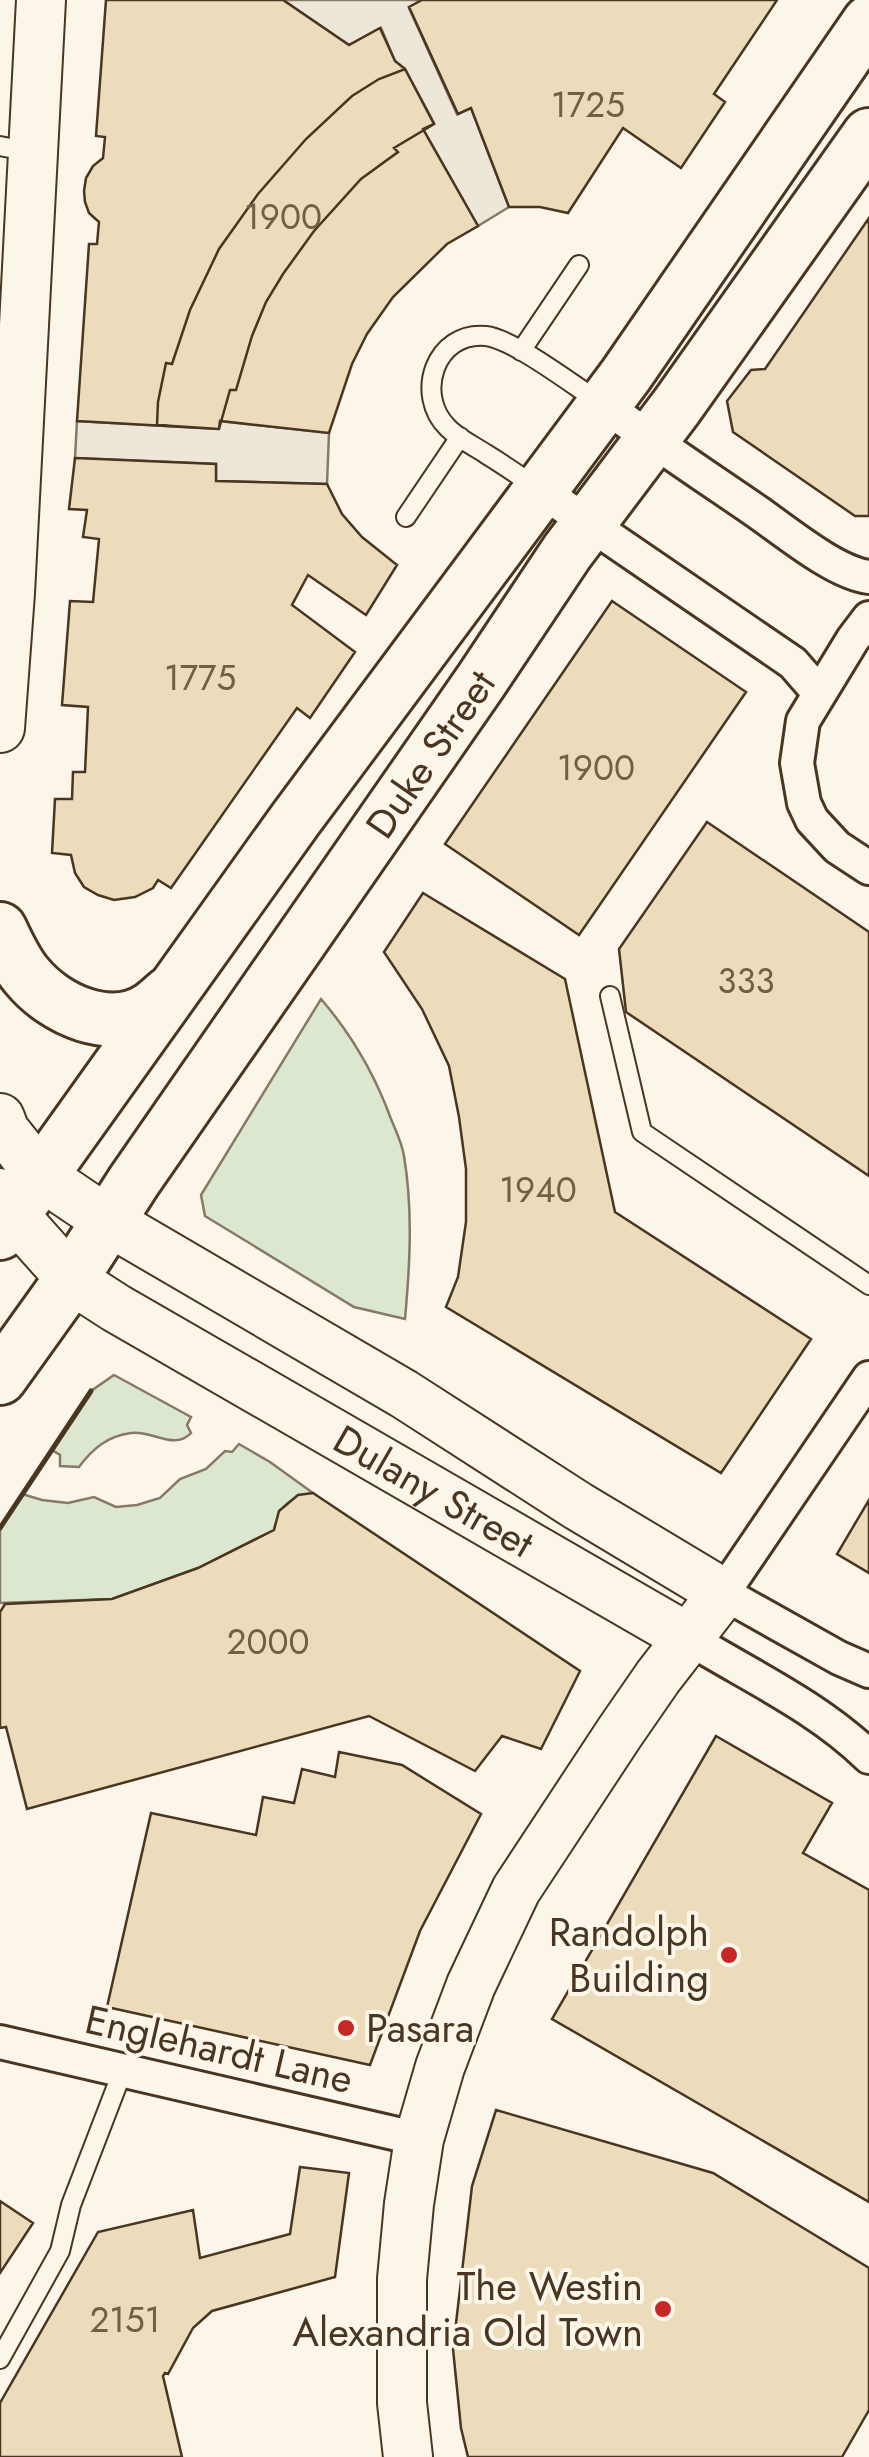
<svg xmlns="http://www.w3.org/2000/svg" width="869" height="2457" viewBox="0 0 869 2457" font-family="Jost,sans-serif">
<style>
.green{fill:#dce7d0;stroke:#887966;stroke-width:2.5}
.parking{fill:#ede7d9;stroke:#887966;stroke-width:2.5}
.building{fill:#ecdcbc;stroke:#4a3520;stroke-width:2.5}
.lines{fill:none;stroke-linecap:round;stroke-linejoin:round}
.lane-casing{stroke:#4a3520;stroke-width:22}
.street-casing{stroke:#4a3520;stroke-width:38}
.secondary-casing{stroke:#4a3520;stroke-width:52}
.primary-casing{stroke:#4a3520;stroke-width:58}
.lane{stroke:#fbf6e9;stroke-width:18}
.street{stroke:#fbf6e9;stroke-width:32}
.secondary{stroke:#fbf6e9;stroke-width:48}
.primary{stroke:#fbf6e9;stroke-width:52}
.wall{stroke:#4a3520;stroke-width:5}
.poi-dot{fill:#c62828;stroke:#fbf6e9;stroke-width:4}
.labels{text-anchor:middle;dominant-baseline:central;stroke-width:8;stroke-linejoin:round;paint-order:stroke}
.number-label{font-size:35px;fill:#725f47}
.street-label{font-size:40px;fill:#4a3520;stroke:#fbf6e9}
.poi-label{font-size:40px;fill:#4a3520;stroke:#fbf6e9;text-anchor:end}
</style>
<rect width="100%" height="100%" fill="#fbf6e9"/>
<path class="green" d="M 321,999 C 352,1035 375,1075 391,1119 C 396,1131 402,1143 404,1156 C 413,1210 410,1264 405,1319 L 354,1307 L 205,1216 L 201,1195 Z
M 114,1375 L 191,1417 L 187,1425 L 191,1433 C 174,1451 153,1430 131,1433 C 108,1436 93,1448 79,1467 L 60,1466 L 60,1455 L 52,1450 L 91,1391 Z
M 239,1444 L 270,1462 L 313,1493 C 289,1497 280,1506 274,1530 L 198,1568 L 112,1599 L 0,1603 L 0,1528 L 22,1494 L 42,1500 L 68,1503 L 94,1497 L 116,1507 L 137,1505 L 160,1498 L 180,1479 L 206,1469 L 225,1451 L 232,1452 Z"/>
<path class="parking" d="M 283,0 L 422,0 L 409,8 L 457,114 L 471,108 L 509,207 L 478,226 L 423,129 L 434,123 L 405,69 L 395,61 L 381,28 L 349,45 Z
M 77,421 L 218,429 L 220,421 L 329,433 L 327,484 L 216,481 L 216,464 L 75,458 Z"/>
<path class="building" d="M 106,0 L 283,0 L 349,45 L 380,28 L 395,61 L 405,69 L 434,124 L 423,129 L 478,226 L 447,244 L 393,297 L 367,334 L 352,364 L 329,433 L 220,421 L 219,429 L 77,421 L 89,244 L 97,244 L 99,222 L 89,213 L 85,202 L 84,191 L 86,178 L 93,166 L 103,158 L 105,137 L 96,136 Z
M 422,0 L 777,0 L 714,94 L 725,102 L 681,168 L 623,128 L 568,213 L 540,207 L 509,207 L 471,108 L 458,114 L 409,7 Z
M 405,69 L 434,124 L 394,148 L 398,152 L 361,179 L 314,231 L 283,274 L 266,302 L 252,336 L 236,390 L 230,390 L 219,429 L 157,425 L 158,402 L 166,363 L 172,364 L 190,310 L 219,249 L 258,194 L 306,139 L 352,96 L 379,79 Z
M 869,218 L 869,516 L 855,516 L 733,432 L 727,401 L 751,370 L 765,369 Z
M 75,458 L 216,464 L 216,481 L 327,484 L 342,514 L 362,537 L 397,565 L 366,615 L 308,575 L 292,605 L 355,652 L 310,718 L 297,708 L 171,888 L 158,880 L 153,888 L 135,897 L 114,900 L 98,895 L 84,887 L 75,873 L 71,855 L 52,853 L 55,799 L 72,799 L 73,772 L 85,772 L 88,707 L 62,705 L 70,601 L 93,602 L 99,539 L 83,537 L 87,510 L 69,509 Z
M 612,601 L 746,692 L 579,935 L 445,844 Z
M 707,822 L 869,932 L 869,1176 L 626,1012 L 619,949 Z
M 423,893 L 565,979 L 615,1212 L 811,1339 L 721,1473 L 446,1307 L 458,1277 L 466,1222 L 466,1169 L 459,1117 L 449,1066 L 422,1009 L 384,952 Z
M 313,1493 L 580,1671 L 541,1749 L 502,1736 L 475,1771 L 369,1716 L 27,1809 L 6,1727 L 0,1728 L 0,1612 L 5,1604 L 112,1599 L 198,1568 L 274,1530 L 279,1511 L 298,1495 Z
M 869,1500 L 869,1573 L 837,1554 Z
M 716,1736 L 832,1803 L 803,1853 L 869,1890 L 869,2202 L 552,2019 Z
M 339,1752 L 402,1765 L 481,1814 L 420,1931 L 370,2065 L 107,2007 L 151,1813 L 256,1835 L 263,1797 L 294,1803 L 302,1769 L 335,1777 Z
M 496,2110 L 713,2173 L 869,2268 L 869,2410 L 842,2457 L 468,2457 L 461,2428 L 453,2349 L 472,2186 Z
M 300,2167 L 349,2173 L 335,2277 L 212,2311 L 193,2328 L 168,2374 L 165,2373 L 163,2376 L 182,2457 L 0,2457 L 0,2403 L 98,2232 L 193,2210 L 200,2258 L 290,2234 Z
M 0,2201 L 33,2223 L 0,2273 Z"/>
<g class="lines">
<defs>
<path id="lane" d="M 0,146 L 31,152
M 521,351 L 579,265
M 537,488 C 520,476 504,465 486,454 C 474,446 459,439 448,428 C 414,395 435,331 486,336 C 513,339 573,385 598,401
M 406,517 L 460,437
M 610,996 L 642,1132 L 869,1285
M 0,2359 L 60,2251 L 71,2205 L 123,2070"/>
<path id="street" d="M 603,404 C 653,442 705,476 756,511 C 785,531 835,573 869,577
M 540,490 L 793,663 L 819,693
M 869,618 L 853,639 L 803,721 L 797,763 L 804,803 L 812,820 L 837,847 L 869,868
M 869,1378 L 723,1593 L 839,1658 L 869,1671
M 690,1639 C 750,1676 818,1707 869,1757
M 0,2042 L 419,2139"/>
<g id="secondary">
<path d="M 0,728 L 10,593 L 41,0"/>
<path d="M 0,1118 L 5,1131 L 40,1175 L 108,1221 L 404,1394 L 578,1506 L 723,1593 L 658,1677 L 620,1732 L 516,1890 L 471,1985 L 440,2067 L 419,2139 L 409,2204 L 402,2279 L 402,2403 L 408,2457"/>
<path id="s1" d="M 0,1193 L 13,1214 L 71,1279 L 116,1308 L 690,1639"/>
</g>
<g id="primary">
<path d="M 0,929 C 8,945 15,962 27,976 C 55,1010 111,1035 151,1008 C 157,1004 163,998 169,993"/>
<path d="M 0,1233 L 295,820 L 626,375 L 869,22"/>
<path id="s2" d="M 0,1378 L 71,1279 L 134,1181 L 481,681 L 567,552 L 677,406 L 869,135"/>
</g>
</defs>
<use href="#lane" class="lane-casing"/>
<use href="#street" class="street-casing"/>
<use href="#secondary" class="secondary-casing"/>
<use href="#primary" class="primary-casing"/>
<use href="#lane" class="lane"/>
<use href="#street" class="street"/>
<use href="#secondary" class="secondary"/>
<use href="#primary" class="primary"/>
<path class="wall" d="M 0,1528 L 91,1391"/>
</g>
<g class="poi-dot">
<circle cx="729" cy="1955" r="10"/>
<circle cx="346" cy="2028" r="10"/>
<circle cx="663" cy="2309" r="10"/>
</g>
<g class="labels">
<g class="number-label">
<text x="588" y="105">1725</text>
<text x="283" y="217">1900</text>
<text x="200" y="678">1775</text>
<text x="596" y="768">1900</text>
<text x="746" y="981">333</text>
<text x="538" y="1190">1940</text>
<text x="268" y="1642">2000</text>
<text x="125" y="2320">2151</text>
</g>
<g class="street-label">
<text stroke="none"><textPath href="#s2" startOffset="758">Duke Street</textPath></text>
<text stroke="none"><textPath href="#s1" startOffset="532">Dulany Street</textPath></text>
<text transform="translate(219 2049) rotate(13)">Englehardt Lane</text>
</g>
<g class="poi-label">
<text x="709" y="1932">Randolph<tspan x="709" dy="46">Building</tspan></text>
<text x="366" y="2028" text-anchor="start">Pasara</text>
<text x="643" y="2286">The Westin<tspan x="643" dy="46">Alexandria Old Town</tspan></text>
</g>
</g>
</svg>
